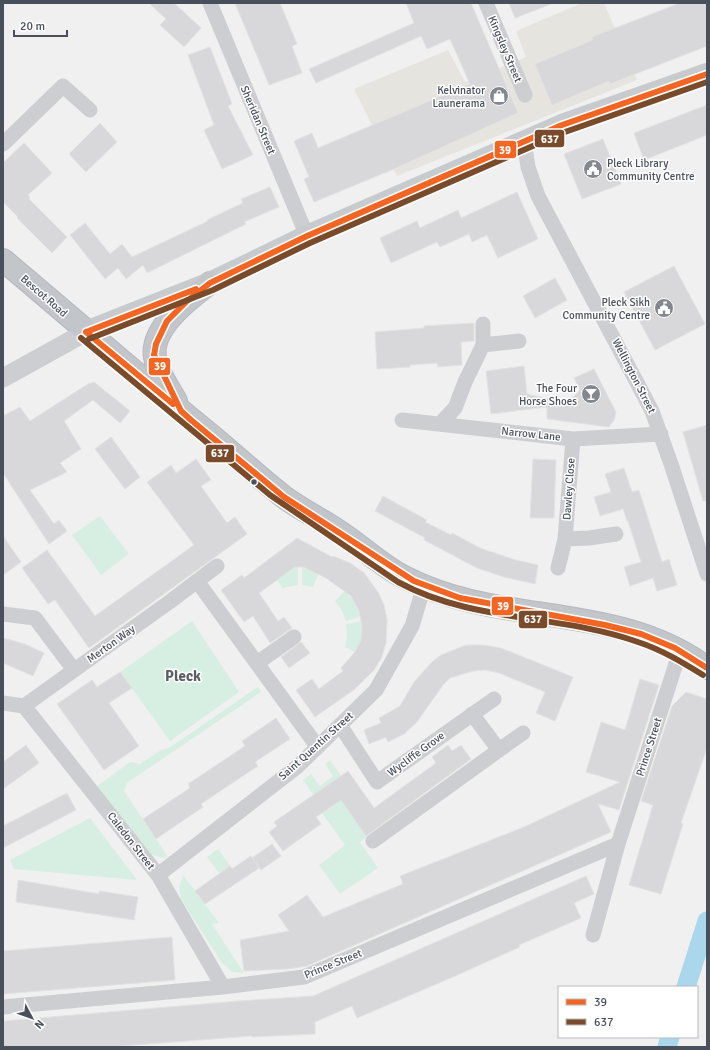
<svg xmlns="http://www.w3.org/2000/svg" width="710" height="1050" viewBox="0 0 710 1050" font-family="Signika,sans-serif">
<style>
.commercial{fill:#e6e4de}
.green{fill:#d6efe2}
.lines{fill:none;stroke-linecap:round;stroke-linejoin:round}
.canal{stroke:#abd7ec;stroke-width:19}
.building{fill:#d8d8da;stroke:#e2e2e3}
.trunk-casing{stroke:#b5b8bf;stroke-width:24}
.minor{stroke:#ccced1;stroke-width:15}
.tertiary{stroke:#ccced1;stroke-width:19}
.primary{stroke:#c8cbce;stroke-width:22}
.trunk{stroke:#c2c6ca;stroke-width:22}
.bus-1-casing{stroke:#fff;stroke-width:9}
.bus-2-casing{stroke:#fff;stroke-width:9}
.bus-1{stroke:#f26522;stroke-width:6}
.bus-2{stroke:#7a4b2a;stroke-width:6}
.bus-dot{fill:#48505c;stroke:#fff;stroke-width:1.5}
.labels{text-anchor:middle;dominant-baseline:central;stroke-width:3;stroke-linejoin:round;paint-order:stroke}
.street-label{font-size:11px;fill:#48505c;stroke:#fff}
.poi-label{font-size:11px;fill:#48505c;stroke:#fff;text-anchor:end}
.district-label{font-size:15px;font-weight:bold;fill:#5c5f64;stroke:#fff}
.line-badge{stroke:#fff;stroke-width:1.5}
.badge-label{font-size:11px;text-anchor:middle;font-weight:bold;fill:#fff}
</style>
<rect width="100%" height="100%" fill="#f1f0f0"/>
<path class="commercial" d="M 582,3 L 604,3 L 637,80 L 397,176 L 354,89 L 448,50 L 465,82 L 526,57 L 516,31 Z"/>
<path class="green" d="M 100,516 L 129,554 L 101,575 L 72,535 Z
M 295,567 L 298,567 L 298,585 L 282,588 L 277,580 Z
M 302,567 L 318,574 L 313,587 L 302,585 Z
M 345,591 L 355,602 L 360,617 L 346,621 L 341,609 L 335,601 Z
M 192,621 L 239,692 L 170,741 L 120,672 Z
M 361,621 L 361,640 L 355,652 L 345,647 L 347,636 L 346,624 Z
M 258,687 L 261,692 L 127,783 L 124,791 L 168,857 L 163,858 L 149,854 L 96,787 L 130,762 L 140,764 L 161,750 L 169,748 Z
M 330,760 L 341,776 L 314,796 L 303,780 L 311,774 L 320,786 L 333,776 L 325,764 Z
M 341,800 L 367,837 L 360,842 L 378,868 L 340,894 L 319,865 L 345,845 L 322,813 Z
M 90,818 L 137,880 L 14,869 L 10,860 Z
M 218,849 L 230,866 L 219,873 L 207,857 Z
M 183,875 L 219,923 L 212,924 L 244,973 L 232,972 L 222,963 L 181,899 L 179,888 Z"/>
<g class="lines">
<path class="canal" d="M 686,987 L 707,921
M 667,1047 L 670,1037"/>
</g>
<path class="building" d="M 149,3 L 174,3 L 201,28 L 184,47 L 160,25 L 166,19 Z
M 235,3 L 280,3 L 297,44 L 292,46 L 302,73 L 269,85 Z
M 406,3 L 471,3 L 518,113 L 394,169 L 314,202 L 304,179 L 309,177 L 294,141 L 312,133 L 318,148 L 470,84 L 450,39 L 427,49 L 421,36 L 316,83 L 309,69 L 414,23 Z
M 509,3 L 551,3 L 551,4 L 515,18 Z
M 680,3 L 707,3 L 707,46 L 610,84 L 609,81 L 552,105 L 535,64 L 593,40 L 592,37 Z
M 210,47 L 232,104 L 228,106 L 253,155 L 222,169 L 204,130 L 214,125 L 188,55 Z
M 707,105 L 707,135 L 644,160 L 634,133 Z
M 100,123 L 117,142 L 86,172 L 69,154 Z
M 603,139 L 621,184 L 582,199 L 564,154 Z
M 24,143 L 52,173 L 28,195 L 30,197 L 29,199 L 67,237 L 52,253 L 17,218 L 18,217 L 3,202 L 3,163 Z
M 270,187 L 279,207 L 244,222 L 246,224 L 147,273 L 143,265 L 126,279 L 118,268 L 105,279 L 70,235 L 85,223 L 110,254 L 122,244 L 132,257 L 208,221 L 207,220 L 243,203 L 241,199 Z
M 517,192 L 538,239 L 498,258 L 487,235 L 472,242 L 469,234 L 440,247 L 437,242 L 391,263 L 380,238 L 417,221 L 420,228 L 458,210 L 461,218 Z
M 674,266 L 705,324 L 655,350 L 624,292 Z
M 555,278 L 567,300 L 535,318 L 523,296 Z
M 474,323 L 474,341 L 461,342 L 462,365 L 438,367 L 437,363 L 410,365 L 410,367 L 377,369 L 375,332 L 424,328 L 424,326 Z
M 524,366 L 527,394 L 567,403 L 580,390 L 574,378 L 594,369 L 616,412 L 614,420 L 609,427 L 547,419 L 547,407 L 491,414 L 486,371 Z
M 94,382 L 130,411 L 120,423 L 93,400 L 64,421 L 81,449 L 60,463 L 67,472 L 30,490 L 54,524 L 59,520 L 67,531 L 49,544 L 3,473 L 3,416 L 20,407 L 30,421 L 88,384 Z
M 707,425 L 707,501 L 703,501 L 683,432 Z
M 111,437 L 140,477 L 125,489 L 95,449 Z
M 196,459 L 211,480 L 201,486 L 227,523 L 235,517 L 247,534 L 89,648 L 55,600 L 48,604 L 22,568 L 47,550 L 95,616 L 194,545 L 147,482 L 171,465 L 176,473 Z
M 533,459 L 556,460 L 554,518 L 530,518 Z
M 624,468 L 632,492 L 639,490 L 662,562 L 669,559 L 677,585 L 657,591 L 653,578 L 630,586 L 624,567 L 641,562 L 628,521 L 627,521 L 623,509 L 600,516 L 594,497 L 611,492 L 605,474 Z
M 383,496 L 427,520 L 425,522 L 451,535 L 452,533 L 480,548 L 516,560 L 538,565 L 535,584 L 504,577 L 477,568 L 424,540 L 425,538 L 375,511 Z
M 3,536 L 21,562 L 3,575 Z
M 297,538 L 332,557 L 333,556 L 350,563 L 364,573 L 378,592 L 384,605 L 387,620 L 386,642 L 382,657 L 374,670 L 355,689 L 315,717 L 296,690 L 312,679 L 319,689 L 343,671 L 341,668 L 355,652 L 361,640 L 362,626 L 359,611 L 351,596 L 326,578 L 303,567 L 295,567 L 259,593 L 278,621 L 284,617 L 292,628 L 270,643 L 253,616 L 244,622 L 221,590 L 242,575 L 244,578 Z
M 3,638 L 25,644 L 44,653 L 33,676 L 3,663 Z
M 301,642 L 310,653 L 289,668 L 281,657 Z
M 466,645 L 483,645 L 501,648 L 573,677 L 555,721 L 536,713 L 545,692 L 499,673 L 486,670 L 473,671 L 450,678 L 443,685 L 417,722 L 404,734 L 388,742 L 386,737 L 369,744 L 364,730 L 381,723 L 379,718 L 400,706 L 414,682 L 432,662 L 441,655 Z
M 120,672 L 132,688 L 109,703 L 139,746 L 104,770 L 57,704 L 92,680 L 97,687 Z
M 640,679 L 659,685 L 619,810 L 598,804 L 611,832 L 307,966 L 288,969 L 244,971 L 240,940 L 289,931 L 278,915 L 307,895 L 323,917 L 403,884 L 400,876 L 524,827 L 620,782 L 586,772 L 601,722 L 625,730 Z
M 686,692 L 707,699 L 707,748 L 681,823 L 683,824 L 661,894 L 629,885 L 653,805 L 641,801 L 672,706 Z
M 276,718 L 290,739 L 255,762 L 258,766 L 201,804 L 203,807 L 156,839 L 143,819 L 190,788 L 188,784 L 245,746 L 242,741 Z
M 26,745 L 39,763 L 3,789 L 3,762 Z
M 448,745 L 452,751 L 461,745 L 471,759 L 366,836 L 341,800 L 316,817 L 321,824 L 283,851 L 269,832 L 277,826 L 274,822 L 348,771 L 374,808 L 436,763 L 432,757 Z
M 67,793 L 76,810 L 3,848 L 3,826 Z
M 272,844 L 281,856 L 261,870 L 252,858 Z
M 251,856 L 259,868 L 205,904 L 195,891 L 230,866 L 232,869 Z
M 586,876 L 594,894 L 574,903 L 581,918 L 519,945 L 520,947 L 453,977 L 357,1018 L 352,1006 L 315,1022 L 315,1034 L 252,1037 L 252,1036 L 109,1047 L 3,1047 L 3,1021 L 239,1001 L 313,996 Z
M 18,880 L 99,894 L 99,891 L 138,897 L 134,920 L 16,902 Z
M 172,937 L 175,980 L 3,994 L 3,951 Z"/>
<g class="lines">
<defs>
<path id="trunk" d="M 3,260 C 71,317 138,376 207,432 C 233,453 258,477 284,497 C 303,511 325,521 344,535 C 365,549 383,567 406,578 C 502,627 616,601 707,668
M 176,401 C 169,388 157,372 155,357 C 150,328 190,298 210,283"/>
</defs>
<use href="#trunk" class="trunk-casing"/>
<path class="minor" d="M 210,3 L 307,236
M 486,3 L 525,95
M 524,142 L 528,167 L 538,196 L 652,411 L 671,464 L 707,574
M 3,144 L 63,86 L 90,110
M 483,345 L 519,341
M 402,420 L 573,439 L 661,434
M 440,424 L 455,408 L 465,382 L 483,345 L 483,324
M 565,539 L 589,538 L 616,534
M 558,568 L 565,539 L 573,439
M 197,581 L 317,746
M 3,614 L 35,618 L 74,670
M 257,663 L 294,637
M 3,703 L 24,706
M 24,706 L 158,875 L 223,987
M 24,706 L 168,603 L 217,566
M 472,714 L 499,750 L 523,733
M 340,725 L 377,782 L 494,699
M 373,841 L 499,750
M 158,875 L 298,766 L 376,690 L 412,626 L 424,586
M 593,935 L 618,844 L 680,651
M 3,1007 L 223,987 L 304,977 L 618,844"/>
<path class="tertiary" d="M 3,378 L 86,332"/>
<path class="primary" d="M 86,332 L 210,283 L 307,236 L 562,125 L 707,74"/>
<use href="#trunk" class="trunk"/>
<defs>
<path id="bus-1" d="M 707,74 L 562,125 L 307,236 L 210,283 L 187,301 L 167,321 L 156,344 L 154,355 L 181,411 L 191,420 L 284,497 L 414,581 L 460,598 L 605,625 L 641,634 L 675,648 L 707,668
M 86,332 L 173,404
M 86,332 L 196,289"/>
<path id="bus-2" d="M 81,338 L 270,495 L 398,582 C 473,623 560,614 638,642 C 662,650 682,662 703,675
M 89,339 L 213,290 L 310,243 L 565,132 L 707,82"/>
</defs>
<use href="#bus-1" class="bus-1-casing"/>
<use href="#bus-2" class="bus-2-casing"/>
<use href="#bus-1" class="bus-1"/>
<use href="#bus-2" class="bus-2"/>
</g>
<defs>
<symbol id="shop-disc" viewBox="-11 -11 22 22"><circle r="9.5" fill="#838890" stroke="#fff"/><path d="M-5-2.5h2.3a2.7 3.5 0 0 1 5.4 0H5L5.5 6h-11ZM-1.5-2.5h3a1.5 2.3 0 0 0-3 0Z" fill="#fff"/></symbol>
<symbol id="civic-disc" viewBox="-11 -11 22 22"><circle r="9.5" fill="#838890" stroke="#fff"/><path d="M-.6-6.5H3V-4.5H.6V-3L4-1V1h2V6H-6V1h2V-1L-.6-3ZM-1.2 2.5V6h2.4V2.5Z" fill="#fff"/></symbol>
<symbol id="bar-disc" viewBox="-11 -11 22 22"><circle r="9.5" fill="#838890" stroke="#fff"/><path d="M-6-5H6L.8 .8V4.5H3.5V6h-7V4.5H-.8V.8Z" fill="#fff"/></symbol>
</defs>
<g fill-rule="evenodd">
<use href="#shop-disc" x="488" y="85" width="22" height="22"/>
<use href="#civic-disc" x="582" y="158" width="22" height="22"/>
<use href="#civic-disc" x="653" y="297" width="22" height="22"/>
<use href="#bar-disc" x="580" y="383" width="22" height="22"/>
</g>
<circle class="bus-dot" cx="254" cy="482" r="3.5"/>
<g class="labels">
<g class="street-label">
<text transform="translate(505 49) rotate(67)">Kingsley Street</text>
<text transform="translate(258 120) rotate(67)">Sheridan Street</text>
<text transform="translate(44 296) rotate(41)">Bescot Road</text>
<text transform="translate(634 376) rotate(63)">Wellington Street</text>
<text transform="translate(531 434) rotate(6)">Narrow Lane</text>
<text transform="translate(569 489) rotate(-86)">Dawley Close</text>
<text transform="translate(111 644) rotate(-36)">Merton Way</text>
<text transform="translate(316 746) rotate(-42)">Saint Quentin Street</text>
<text transform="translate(649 747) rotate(-72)">Prince Street</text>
<text transform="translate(416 754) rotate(-36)">Wycliffe Grove</text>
<text transform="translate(131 841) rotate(52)">Caledon Street</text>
<text transform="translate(333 964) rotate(-22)">Prince Street</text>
</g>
<g class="poi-label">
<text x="485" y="90">Kelvinator<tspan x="485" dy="13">Launerama</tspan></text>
<text x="607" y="163" text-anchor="start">Pleck Library<tspan x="607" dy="13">Community Centre</tspan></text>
<text x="650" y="302">Pleck Sikh<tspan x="650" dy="13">Community Centre</tspan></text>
<text x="577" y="388">The Four<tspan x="577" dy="13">Horse Shoes</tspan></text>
</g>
<g class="district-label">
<text x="183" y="676">Pleck</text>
</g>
</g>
<g class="line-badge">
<rect x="534" y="129" width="31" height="19" rx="4" fill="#7a4b2a"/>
<rect x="494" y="140" width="23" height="19" rx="4" fill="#f26522"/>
<rect x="148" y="357" width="23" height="19" rx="4" fill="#f26522"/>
<rect x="205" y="444" width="30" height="19" rx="4" fill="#7a4b2a"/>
<rect x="491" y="596" width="23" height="20" rx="4" fill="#f26522"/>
<rect x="518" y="610" width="30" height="19" rx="4" fill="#7a4b2a"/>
</g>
<g class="badge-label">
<text x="550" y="143">637</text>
<text x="505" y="154">39</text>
<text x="160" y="370">39</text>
<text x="220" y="457">637</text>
<text x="503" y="610">39</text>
<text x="533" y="623">637</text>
</g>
<rect width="710" height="1050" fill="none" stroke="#48505c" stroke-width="8"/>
<rect x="558" y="986" width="140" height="52" fill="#ffffff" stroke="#b6b9be"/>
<rect x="566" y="999" width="20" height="6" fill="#f26522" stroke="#b6b9be"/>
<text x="594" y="1006" font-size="12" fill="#48505c">39</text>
<rect x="566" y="1019" width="20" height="6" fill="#7a4b2a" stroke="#b6b9be"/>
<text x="594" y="1026" font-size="12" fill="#48505c">637</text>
<g transform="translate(32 1018) rotate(131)" stroke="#ffffff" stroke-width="3" paint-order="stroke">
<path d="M0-3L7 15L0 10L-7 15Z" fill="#48505c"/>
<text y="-6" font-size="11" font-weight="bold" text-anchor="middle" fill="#48505c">N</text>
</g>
<path d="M14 30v6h53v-6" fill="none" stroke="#48505c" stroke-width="2"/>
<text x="20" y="30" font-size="12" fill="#48505c" stroke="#ffffff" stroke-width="3" paint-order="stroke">20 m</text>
</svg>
